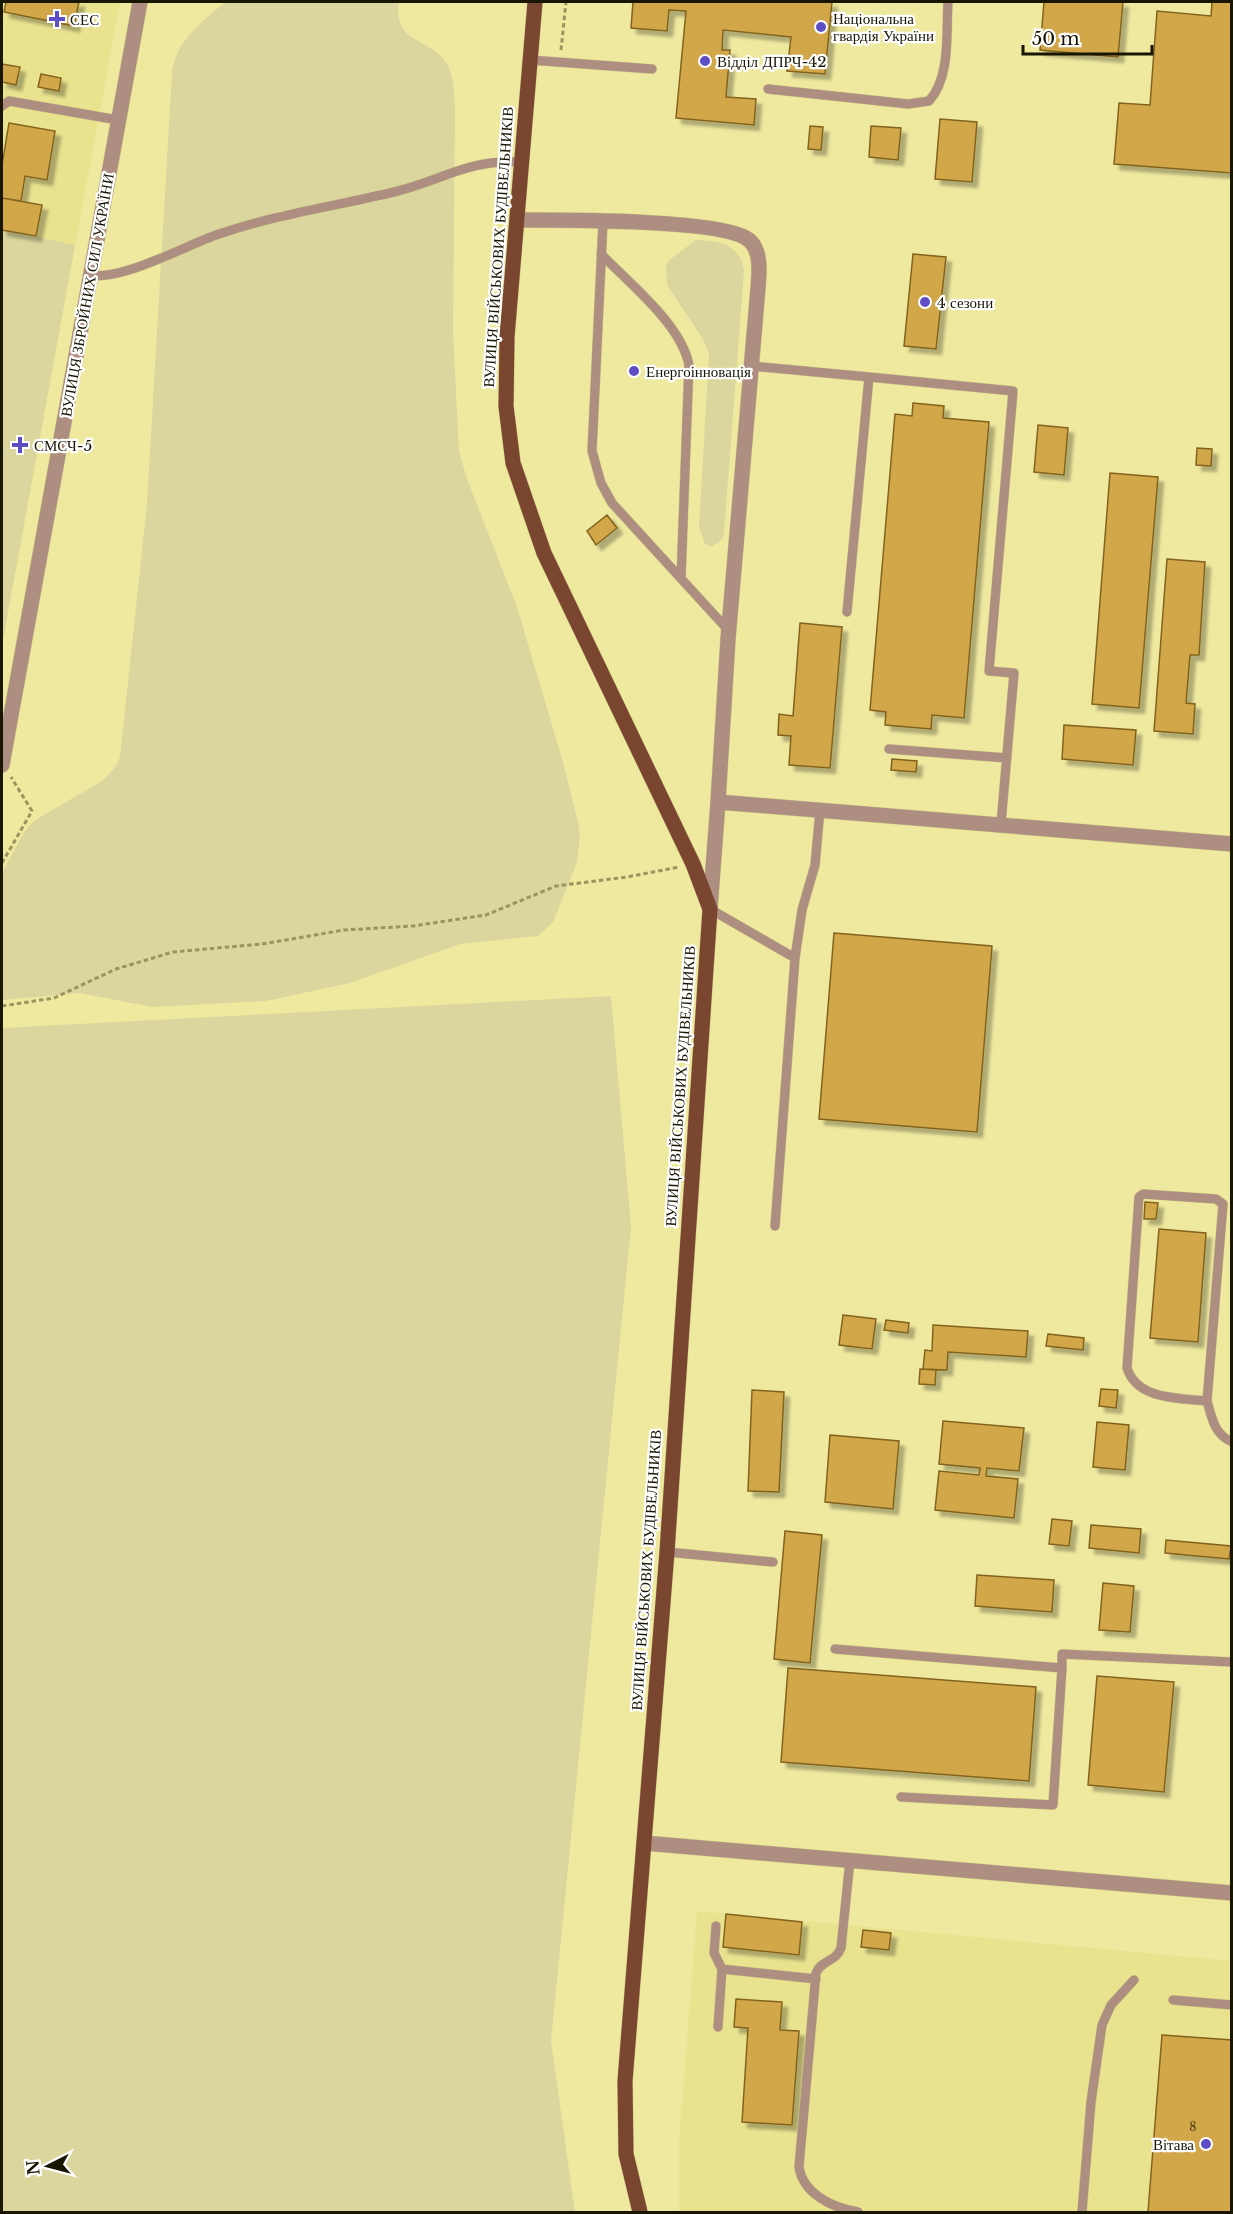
<svg xmlns="http://www.w3.org/2000/svg" width="1233" height="2214" viewBox="0 0 1233 2214" font-family="'Libre Baskerville',serif">
<style>
.built{fill:#e9e28f}
.green{fill:#dbd69d}
.building{fill:#d1a74a;stroke:#83641d;stroke-width:1.5;filter:url(#shadow)}
.lines{fill:none;stroke-linecap:round;stroke-linejoin:round}
.service-casing{stroke:#cdc786;stroke-width:10}
.minor-casing{stroke:#cdc786;stroke-width:16}
.tertiary-casing{stroke:#cdc786;stroke-width:16}
.primary-casing{stroke:#cdc786;stroke-width:16}
.path{stroke:#999460;stroke-width:3;stroke-dasharray:4.5 3;stroke-linecap:butt}
.service{stroke:#ad8e81;stroke-width:9}
.minor{stroke:#ad8e81;stroke-width:15}
.tertiary{stroke:#ad8e81;stroke-width:15}
.primary{stroke:#7a462f;stroke-width:15}
.poi-dot{fill:#5e4ec6;stroke:#fff;stroke-width:2}
.labels{text-anchor:middle;dominant-baseline:central;stroke-width:4.5;stroke-linejoin:round;paint-order:stroke}
.number-label{font-size:12px;fill:#463a12}
.poi-label{font-size:15px;fill:#181500;stroke:#fff;text-anchor:start}
.street-label{font-size:15px;fill:#181500;stroke:#fff}
</style>
<defs>
<filter id="shadow"><feDropShadow dx="5.5" dy="5.5" stdDeviation="1.5" flood-color="#0004"/></filter>
</defs>
<rect width="100%" height="100%" fill="#efe99f"/>
<path class="built" d="M 2,2 L 120,2 L 2,645 Z
M 697,1911 L 1231,1961 L 1231,2212 L 679,2212 L 679,2141 Z"/>
<path class="green" d="M 225,2 L 399,2 C 392,45 432,37 447,64 C 454,77 454,92 455,106 L 453,334 L 459,451 L 467,479 L 517,607 L 563,762 L 578,822 L 580,836 L 577,862 L 553,922 L 538,936 L 460,944 L 350,983 L 266,1001 L 153,1007 L 79,993 L 2,1000 L 2,873 L 24,832 L 35,820 L 104,780 L 115,767 L 120,757 L 147,504 L 172,72 C 177,39 201,23 225,2 Z
M 2,230 L 75,245 L 2,645 Z
M 696,240 C 720,241 740,244 744,271 L 724,533 L 722,540 L 711,547 L 705,544 L 699,527 L 709,354 L 703,339 L 667,285 L 666,267 L 668,261 Z
M 611,996 L 631,1227 L 551,2041 L 575,2212 L 2,2212 L 2,1028 Z"/>
<path class="building" d="M 6,2 L 79,2 L 74,26 L 4,12 Z
M 633,2 L 832,2 L 825,74 L 787,71 L 791,37 L 723,30 L 722,50 L 730,50 L 726,97 L 756,99 L 754,125 L 676,118 L 686,11 L 669,10 L 667,31 L 631,28 Z
M 1044,2 L 1123,2 L 1118,57 L 1040,50 Z
M 1212,2 L 1232,2 L 1232,173 L 1114,164 L 1119,103 L 1150,105 L 1157,11 L 1211,16 Z
M 2,64 L 20,67 L 16,85 L 2,82 Z
M 41,74 L 61,78 L 59,91 L 38,87 Z
M 940,119 L 977,122 L 972,182 L 935,179 Z
M 9,123 L 55,131 L 47,180 L 25,176 L 21,201 L 2,198 L 2,165 Z
M 810,126 L 823,127 L 821,150 L 808,149 Z
M 871,126 L 901,128 L 898,160 L 869,157 Z
M 2,198 L 42,205 L 36,236 L 2,230 Z
M 913,254 L 946,257 L 936,349 L 904,346 Z
M 913,403 L 944,406 L 943,418 L 989,422 L 964,718 L 932,715 L 931,729 L 885,725 L 886,712 L 870,710 L 895,414 L 912,416 Z
M 1038,425 L 1068,428 L 1064,475 L 1034,472 Z
M 1197,448 L 1212,449 L 1211,466 L 1196,465 Z
M 1110,473 L 1158,477 L 1139,708 L 1092,704 Z
M 607,515 L 617,528 L 596,545 L 587,531 Z
M 1167,559 L 1205,562 L 1199,655 L 1190,655 L 1186,703 L 1195,704 L 1193,734 L 1154,731 Z
M 800,623 L 842,627 L 830,768 L 789,765 L 791,736 L 778,735 L 779,714 L 793,716 Z
M 1064,725 L 1136,730 L 1133,765 L 1062,759 Z
M 892,759 L 917,761 L 916,772 L 891,770 Z
M 834,933 L 992,946 L 977,1132 L 819,1119 Z
M 1145,1202 L 1158,1203 L 1156,1219 L 1144,1219 Z
M 1159,1229 L 1206,1233 L 1198,1342 L 1150,1338 Z
M 843,1315 L 876,1319 L 872,1349 L 839,1345 Z
M 886,1320 L 909,1323 L 908,1333 L 884,1330 Z
M 933,1325 L 1028,1331 L 1026,1357 L 948,1352 L 947,1370 L 923,1369 L 925,1350 L 932,1351 Z
M 1048,1334 L 1084,1338 L 1083,1350 L 1046,1346 Z
M 920,1369 L 936,1370 L 935,1385 L 919,1384 Z
M 1101,1389 L 1118,1390 L 1116,1408 L 1099,1406 Z
M 752,1390 L 784,1392 L 779,1492 L 748,1491 Z
M 943,1421 L 1024,1428 L 1019,1471 L 987,1468 L 986,1476 L 1018,1479 L 1014,1518 L 935,1510 L 939,1471 L 979,1475 L 980,1468 L 939,1464 Z
M 1097,1422 L 1129,1425 L 1125,1470 L 1093,1467 Z
M 830,1435 L 899,1441 L 893,1509 L 825,1502 Z
M 1052,1519 L 1072,1521 L 1069,1546 L 1049,1544 Z
M 1091,1525 L 1141,1529 L 1139,1553 L 1089,1548 Z
M 785,1531 L 822,1535 L 810,1663 L 774,1659 Z
M 1166,1540 L 1231,1546 L 1229,1559 L 1165,1553 Z
M 977,1575 L 1054,1580 L 1052,1612 L 975,1606 Z
M 1103,1583 L 1134,1586 L 1130,1632 L 1099,1630 Z
M 788,1668 L 1036,1687 L 1029,1781 L 781,1762 Z
M 1097,1676 L 1174,1682 L 1164,1792 L 1088,1785 Z
M 726,1914 L 802,1922 L 799,1955 L 723,1947 Z
M 863,1930 L 891,1933 L 889,1950 L 861,1947 Z
M 736,1999 L 782,2002 L 780,2030 L 799,2031 L 792,2125 L 742,2122 L 748,2028 L 734,2027 Z
M 1162,2035 L 1232,2040 L 1232,2212 L 1148,2212 Z"/>
<g class="lines">
<defs>
<path id="service" d="M 530,60 L 652,69
M 768,89 L 908,104 L 929,101 C 951,77 946,32 948,2
M 2,106 L 9,101 L 118,120
M 603,222 L 592,451 L 601,483 L 612,503 L 729,631
M 601,254 C 630,284 681,324 689,365 L 681,578
M 91,275 C 121,281 185,246 216,235 C 274,215 335,206 394,192 C 443,180 468,159 522,162
M 751,366 L 869,377 L 847,612
M 869,377 L 1013,391 L 989,671 L 1014,673 L 1001,824
M 889,749 L 1007,758
M 710,909 L 795,958 L 775,1226
M 795,958 L 802,910 L 815,865 L 820,810
M 1207,1401 C 1179,1398 1137,1400 1127,1368 L 1139,1197 L 1143,1194 L 1216,1199 L 1223,1204 L 1207,1401 C 1212,1418 1214,1434 1232,1442
M 667,1552 L 773,1562
M 835,1649 L 1062,1668 L 1062,1654 L 1232,1662
M 901,1797 L 1053,1805 L 1062,1668
M 850,1860 L 841,1948 C 836,1962 821,1960 816,1973 L 799,2167 C 803,2194 833,2208 858,2212
M 716,1926 L 714,1953 L 722,1969
M 1173,2000 L 1232,2005
M 718,2027 L 722,1969 L 816,1979
M 1082,2212 L 1091,2102 L 1102,2025 L 1111,2005 L 1134,1980"/>
<path id="minor" d="M 2,765 L 140,2"/>
<path id="tertiary" d="M 517,220 C 556,220 725,219 749,240 C 762,251 759,274 758,288 L 728,639 L 718,802
M 710,909 L 718,802 L 1232,844
M 644,1843 L 1232,1893"/>
<path id="primary" d="M 535,2 L 507,337 L 506,406 L 513,463 L 544,553 L 693,864 L 710,909 L 667,1552 L 625,2081 L 626,2154 L 640,2212"/>
</defs>
<use href="#service" class="service-casing"/>
<use href="#minor" class="minor-casing"/>
<use href="#tertiary" class="tertiary-casing"/>
<use href="#primary" class="primary-casing"/>
<path class="path" d="M 561,50 L 566,2
M 2,863 L 32,811 L 11,777
M 2,1006 L 54,998 L 116,969 L 173,952 L 262,944 L 344,930 L 413,926 L 486,915 L 556,886 L 627,877 L 679,867"/>
<use href="#service" class="service"/>
<use href="#minor" class="minor"/>
<use href="#tertiary" class="tertiary"/>
<use href="#primary" class="primary"/>
</g>
<g class="poi-dot">
<path d="M54 10h6v6h6v6h-6v6h-6v-6h-6v-6h6z"/>
<circle cx="821" cy="27" r="6"/>
<circle cx="705" cy="61" r="6"/>
<circle cx="925" cy="302" r="6"/>
<circle cx="634" cy="371" r="6"/>
<path d="M17 436h6v6h6v6h-6v6h-6v-6h-6v-6h6z"/>
<circle cx="1206" cy="2144" r="6"/>
</g>
<g class="labels">
<g class="number-label">
<text x="1193" y="2126">8</text>
</g>
<g class="poi-label">
<text x="833" y="18">Національна<tspan x="833" dy="17">гвардія України</tspan></text>
<text x="70" y="19">СЕС</text>
<text x="717" y="61">Відділ ДПРЧ-42</text>
<text x="937" y="302">4 сезони</text>
<text x="646" y="371">Енергоінновація</text>
<text x="34" y="445">СМСЧ-5</text>
<text x="1194" y="2144" text-anchor="end">Вітава</text>
</g>
<g class="street-label">
<text transform="translate(498 247) rotate(-86)">ВУЛИЦЯ ВІЙСЬКОВИХ БУДІВЕЛЬНИКІВ</text>
<text transform="translate(87 295) rotate(-80)">ВУЛИЦЯ ЗБРОЙНИХ СИЛ УКРАЇНИ</text>
<text transform="translate(680 1086) rotate(-86)">ВУЛИЦЯ ВІЙСЬКОВИХ БУДІВЕЛЬНИКІВ</text>
<text transform="translate(646 1570) rotate(-86)">ВУЛИЦЯ ВІЙСЬКОВИХ БУДІВЕЛЬНИКІВ</text>
</g>
</g>
<rect width="1233" height="2214" fill="none" stroke="#181500" stroke-width="6"/>
<g transform="translate(48 2166) rotate(264)" stroke="#ffffff" stroke-width="4.5" paint-order="stroke">
<path d="M0-4.5L10 22L0 15L-10 22Z" fill="#181500"/>
<text y="-9" font-size="16" font-weight="bold" text-anchor="middle" fill="#181500">N</text>
</g>
<path d="M1023 45v9h129v-9" fill="none" stroke="#181500" stroke-width="3"/>
<text x="1032" y="45" font-size="18" fill="#181500" stroke="#ffffff" stroke-width="4.5" paint-order="stroke">50 m</text>
</svg>
